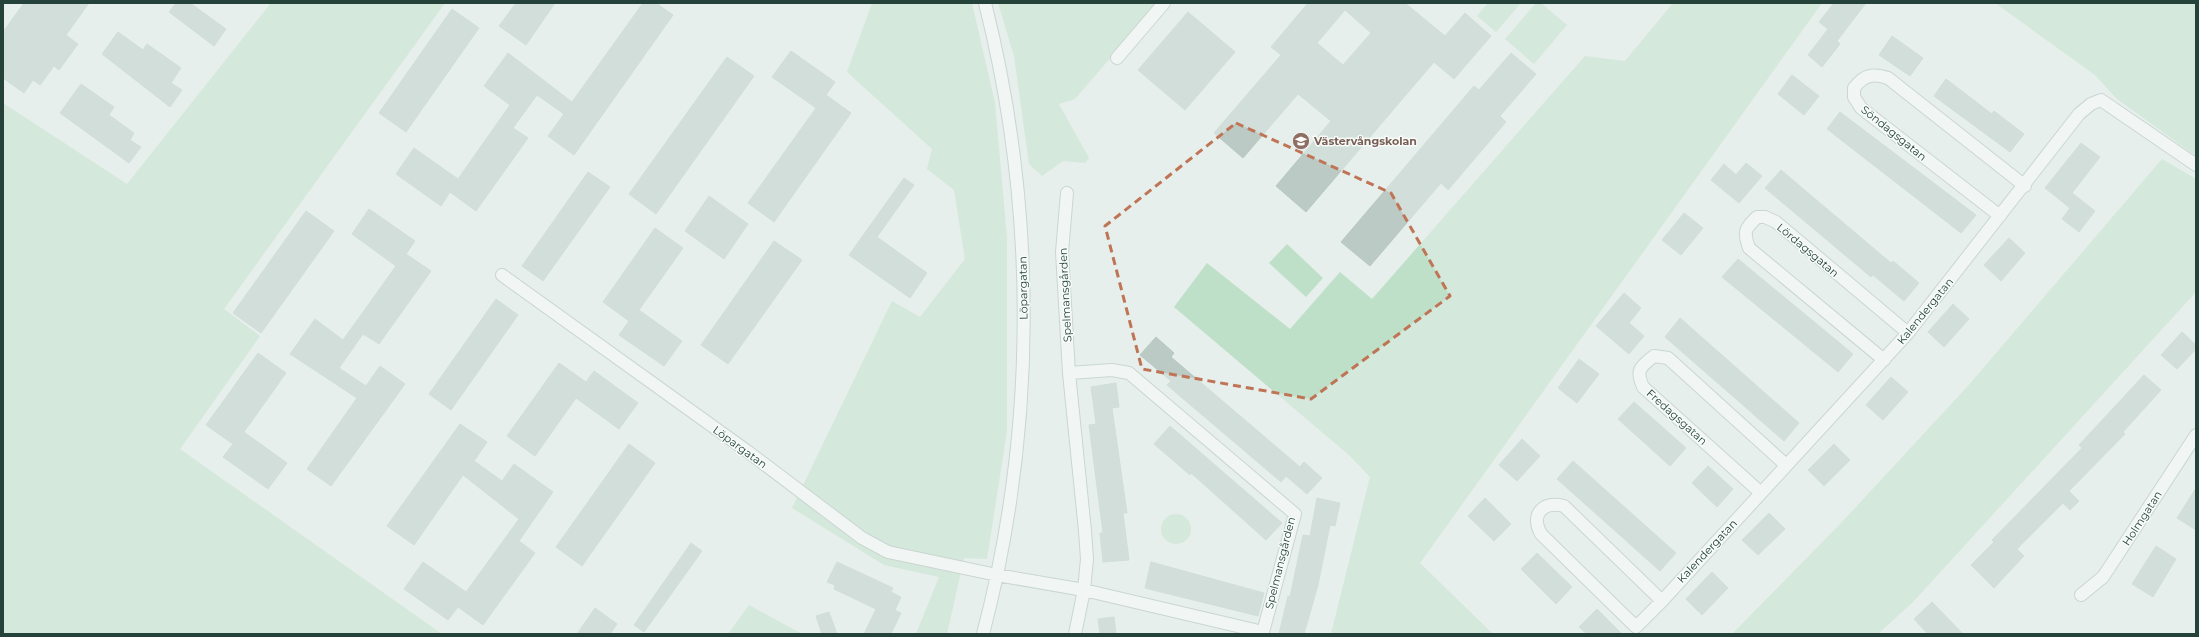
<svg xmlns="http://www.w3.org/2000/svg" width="2199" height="637" viewBox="0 0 2199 637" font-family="Montserrat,sans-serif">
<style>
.green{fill:#bfe0c8}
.building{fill:#bbcac4;stroke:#b8c9c2;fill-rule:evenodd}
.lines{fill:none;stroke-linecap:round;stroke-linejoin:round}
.minor-casing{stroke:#a8b8b2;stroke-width:14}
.minor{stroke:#fff;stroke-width:12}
.marked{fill:none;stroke:#c07456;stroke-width:3;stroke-dasharray:8 5;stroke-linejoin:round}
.labels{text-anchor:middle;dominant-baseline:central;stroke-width:3;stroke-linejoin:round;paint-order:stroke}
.street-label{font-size:11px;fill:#24423a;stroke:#f7fbf9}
.education-label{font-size:11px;font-weight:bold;fill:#785e54;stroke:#f7fbf9;text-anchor:start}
</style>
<rect width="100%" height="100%" fill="#e6efeb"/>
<path class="green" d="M 271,3 L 445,3 L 224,309 L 260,336 L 180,449 L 442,634 L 3,634 L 3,103 L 127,184 Z
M 872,3 L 972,3 L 995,103 L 1007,238 L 1007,431 L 987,559 L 964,558 L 947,634 L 916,634 L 939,577 L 884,565 L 792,508 L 892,301 L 920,317 L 965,259 L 954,190 L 927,169 L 932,149 L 847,72 Z
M 998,3 L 1154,3 L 1156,5 L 1075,99 L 1059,104 L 1089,158 L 1085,163 L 1063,161 L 1042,176 L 1029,164 L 1014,56 Z
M 1488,3 L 1521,3 L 1496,32 L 1477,16 Z
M 1536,3 L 1541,3 L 1567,25 L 1534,64 L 1505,39 Z
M 1673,3 L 1822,3 L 1420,563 L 1493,634 L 1331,634 L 1370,477 L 1349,455 L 1174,307 L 1207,263 L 1290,329 L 1340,272 L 1372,299 L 1585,56 L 1625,61 Z
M 1995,3 L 2196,3 L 2196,156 L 2117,99 L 2095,75 Z
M 2162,159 L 2196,179 L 2196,292 L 1913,602 L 1878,634 L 1732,634 L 1842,522 L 1967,387 Z
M 1287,244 L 1323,278 L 1306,297 L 1269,263 Z
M1161 529a15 15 0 1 1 30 0a15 15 0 1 1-30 0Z
M 749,605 L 802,634 L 728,634 Z"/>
<path class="building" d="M 24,3 L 89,3 L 66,35 L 78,44 L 59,70 L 54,66 L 40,85 L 33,80 L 24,93 L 3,78 L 3,32 Z
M 176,3 L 190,3 L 226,29 L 214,46 L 169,12 Z
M 516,3 L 555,3 L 526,45 L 499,26 Z
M 643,3 L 656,3 L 673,15 L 574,155 L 548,136 L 564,114 L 537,95 L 513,128 L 528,138 L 476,211 L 450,192 L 441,206 L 396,174 L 414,148 L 458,179 L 510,105 L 484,86 L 508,53 L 572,102 Z
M 1308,3 L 1405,3 L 1445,36 L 1465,13 L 1491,36 L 1454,79 L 1434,62 L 1306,212 L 1276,186 L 1331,121 L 1298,94 L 1243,158 L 1214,133 L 1281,55 L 1271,47 ZM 1345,10 L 1371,33 L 1343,65 L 1317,43 Z
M 1834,3 L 1866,3 L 1837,41 L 1840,44 L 1822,67 L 1808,55 L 1828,29 L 1819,22 Z
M 452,9 L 479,28 L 406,132 L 379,113 Z
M 1188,12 L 1235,52 L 1185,110 L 1138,70 Z
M 118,32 L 143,50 L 147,44 L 181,68 L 171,83 L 182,90 L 170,107 L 102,54 Z
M 1892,36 L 1923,58 L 1910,76 L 1879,55 Z
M 791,51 L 835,82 L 826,95 L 851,113 L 774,222 L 748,203 L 816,108 L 772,77 Z
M 1511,53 L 1536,74 L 1500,116 L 1506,122 L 1448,190 L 1441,183 L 1370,266 L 1341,242 L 1474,86 L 1479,90 Z
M 727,57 L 754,76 L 656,214 L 629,194 Z
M 1792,75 L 1819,96 L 1804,115 L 1778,94 Z
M 1946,79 L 1992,114 L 1994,111 L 2024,134 L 2010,152 L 1934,96 Z
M 81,84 L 114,107 L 109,115 L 134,133 L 130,140 L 141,147 L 129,163 L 60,113 Z
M 1840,112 L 1976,215 L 1961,233 L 1827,129 Z
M 2081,143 L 2100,157 L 2072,193 L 2095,211 L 2079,232 L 2062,219 L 2070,208 L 2045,188 Z
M 1746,163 L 1762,176 L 1739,203 L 1711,180 L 1724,164 L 1736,175 Z
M 1781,170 L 1891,263 L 1893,261 L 1919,283 L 1904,301 L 1873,275 L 1871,277 L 1765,188 Z
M 588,172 L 610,187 L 543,281 L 522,266 Z
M 904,178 L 914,185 L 877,237 L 927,273 L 910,298 L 849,255 Z
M 709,196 L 748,224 L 724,259 L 685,231 Z
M 369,209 L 415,241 L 406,254 L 431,271 L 379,344 L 363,334 L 339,368 L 366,386 L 380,366 L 405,384 L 331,486 L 307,469 L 357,398 L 290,354 L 315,319 L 343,340 L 396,266 L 352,234 Z
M 306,211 L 334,231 L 261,333 L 233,313 Z
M 1684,213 L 1703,228 L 1681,255 L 1662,240 Z
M 655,228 L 683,248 L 639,310 L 682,341 L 664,366 L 619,335 L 629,321 L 603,302 Z
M 2009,238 L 2025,253 L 2001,281 L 1984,265 Z
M 774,241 L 802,260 L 728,364 L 701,345 Z
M 1738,259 L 1853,354 L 1838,372 L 1722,277 Z
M 1624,293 L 1641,308 L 1629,323 L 1644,336 L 1629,354 L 1596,326 Z
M 496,299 L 518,315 L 451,410 L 429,394 Z
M 1953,304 L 1969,319 L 1944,347 L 1928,332 Z
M 1680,318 L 1799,423 L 1784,441 L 1665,337 Z
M 2182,332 L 2196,345 L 2196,349 L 2177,369 L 2161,355 Z
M 1156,337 L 1174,353 L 1171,357 L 1300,467 L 1304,462 L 1322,478 L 1307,494 L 1286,476 L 1281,482 L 1167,385 L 1171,381 L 1140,355 Z
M 258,353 L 286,373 L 244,432 L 287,463 L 268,489 L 223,457 L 233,444 L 206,425 Z
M 1579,359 L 1599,374 L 1577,403 L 1558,388 Z
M 559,363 L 586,382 L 594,371 L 638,403 L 619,429 L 576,398 L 535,456 L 507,436 Z
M 2144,375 L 2161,390 L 2123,432 L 2125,434 L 2069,491 L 2079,501 L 2070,510 L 2063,503 L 2017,549 L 2024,556 L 1994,588 L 1971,565 L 1994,542 L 1992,540 L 2082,448 L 2079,445 Z
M 1891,377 L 1908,392 L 1883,420 L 1866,405 Z
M 1116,383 L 1119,407 L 1112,408 L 1127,513 L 1123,513 L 1129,560 L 1103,562 L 1100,533 L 1103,533 L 1089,425 L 1096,424 L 1091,387 Z
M 1634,402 L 1686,448 L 1670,466 L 1618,419 Z
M 460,424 L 487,442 L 474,461 L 502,481 L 514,464 L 553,492 L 519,541 L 535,553 L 483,625 L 458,607 L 448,620 L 404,589 L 423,562 L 466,592 L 519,519 L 463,475 L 414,545 L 387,526 Z
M 1170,426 L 1282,523 L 1266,540 L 1191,473 L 1190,475 L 1154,444 Z
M 1522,439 L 1540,456 L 1517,481 L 1499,465 Z
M 629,444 L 655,463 L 582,566 L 556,547 Z
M 1834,444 L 1850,460 L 1824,486 L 1808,470 Z
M 1573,461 L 1676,553 L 1660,571 L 1557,479 Z
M 1708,466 L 1733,489 L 1717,507 L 1692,483 Z
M 2196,488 L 2196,530 L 2177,518 Z
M 1317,498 L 1340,503 L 1335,526 L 1330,525 L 1318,585 L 1304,634 L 1279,634 L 1288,596 L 1290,597 L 1303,535 L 1310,536 Z
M 1485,498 L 1511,524 L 1494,541 L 1468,516 Z
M 1769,513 L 1785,529 L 1758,555 L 1742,540 Z
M 691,543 L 702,551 L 644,632 L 634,625 Z
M 2156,546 L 2176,559 L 2153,597 L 2132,584 Z
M 1537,553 L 1572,587 L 1556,604 L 1521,569 Z
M 837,562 L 893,588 L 891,592 L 901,597 L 895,610 L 901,613 L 891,634 L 864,634 L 876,609 L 834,589 L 835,585 L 827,582 Z
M 1151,562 L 1264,593 L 1258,616 L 1145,588 Z
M 1712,572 L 1728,588 L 1702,615 L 1686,599 Z
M 1932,602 L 1963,634 L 1928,634 L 1914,619 Z
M 595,608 L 617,624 L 610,634 L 577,634 Z
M 1597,609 L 1622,634 L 1587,634 L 1579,627 Z
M 829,612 L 837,634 L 822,634 L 816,616 Z
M 1114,617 L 1116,634 L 1100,634 L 1098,619 Z"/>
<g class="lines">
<defs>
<path id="minor" d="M 1117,58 L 1164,3
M 1067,193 L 1062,252 L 1069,373 L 1085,531 L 1087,559 L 1084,590 L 1263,632 L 1295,514 L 1129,373 L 1112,370 L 1069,373
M 2000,216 L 1861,108 L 1854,97 L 1854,88 C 1864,75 1872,73 1888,78 L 2025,186
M 502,275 L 747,451 L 862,538 L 888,552 L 997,575 L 1084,590 L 1075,634
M 1884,360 L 1749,248 C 1743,231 1745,229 1757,217 L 1765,217 L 1776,222 L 1908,333
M 1761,493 L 1643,387 C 1635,369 1641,367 1654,356 L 1668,358 L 1786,465
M 2081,595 L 2103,577 L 2196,435
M 1662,601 L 1564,506 C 1543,501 1530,514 1541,534 L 1636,627 L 1662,601 L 1908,333 L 2079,114 L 2091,104 L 2101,100 L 2196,165
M 983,634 C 1037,428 1037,209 985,3"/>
</defs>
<use href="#minor" class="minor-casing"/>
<use href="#minor" class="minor"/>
</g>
<path d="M0 0H2199V637H0ZM 1236,123 L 1391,193 L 1450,296 L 1311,399 L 1142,369 L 1105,226 Z" fill="#e6efeb" fill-opacity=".55" fill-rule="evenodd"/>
<path class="marked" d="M 1236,123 L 1391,193 L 1450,296 L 1311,399 L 1142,369 L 1105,226 Z"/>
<defs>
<symbol id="school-disc" viewBox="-11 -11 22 22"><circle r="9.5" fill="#8d6e63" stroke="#f7fbf9"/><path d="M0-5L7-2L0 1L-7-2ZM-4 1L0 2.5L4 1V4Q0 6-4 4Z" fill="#fff"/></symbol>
</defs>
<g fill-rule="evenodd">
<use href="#school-disc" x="1291" y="131" width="20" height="20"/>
</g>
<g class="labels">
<g class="street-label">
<text transform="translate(1894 133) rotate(39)">Söndagsgatan</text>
<text transform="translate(1808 250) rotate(40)">Lördagsgatan</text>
<text transform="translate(1023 288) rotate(-91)">Löpargatan</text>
<text transform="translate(1065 295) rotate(-93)">Spelmansgården</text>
<text transform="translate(1925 311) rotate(-51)">Kalendergatan</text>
<text transform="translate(1677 417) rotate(42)">Fredagsgatan</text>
<text transform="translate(740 447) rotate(36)">Löpargatan</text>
<text transform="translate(2142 518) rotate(-57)">Holmgatan</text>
<text transform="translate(1707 551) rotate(-47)">Kalendergatan</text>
<text transform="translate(1280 563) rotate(-76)">Spelmansgården</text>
</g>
<g class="education-label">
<text x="1314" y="141">Västervångskolan</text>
</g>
</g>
<rect width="2199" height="637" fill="none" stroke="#24423a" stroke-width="8"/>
</svg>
